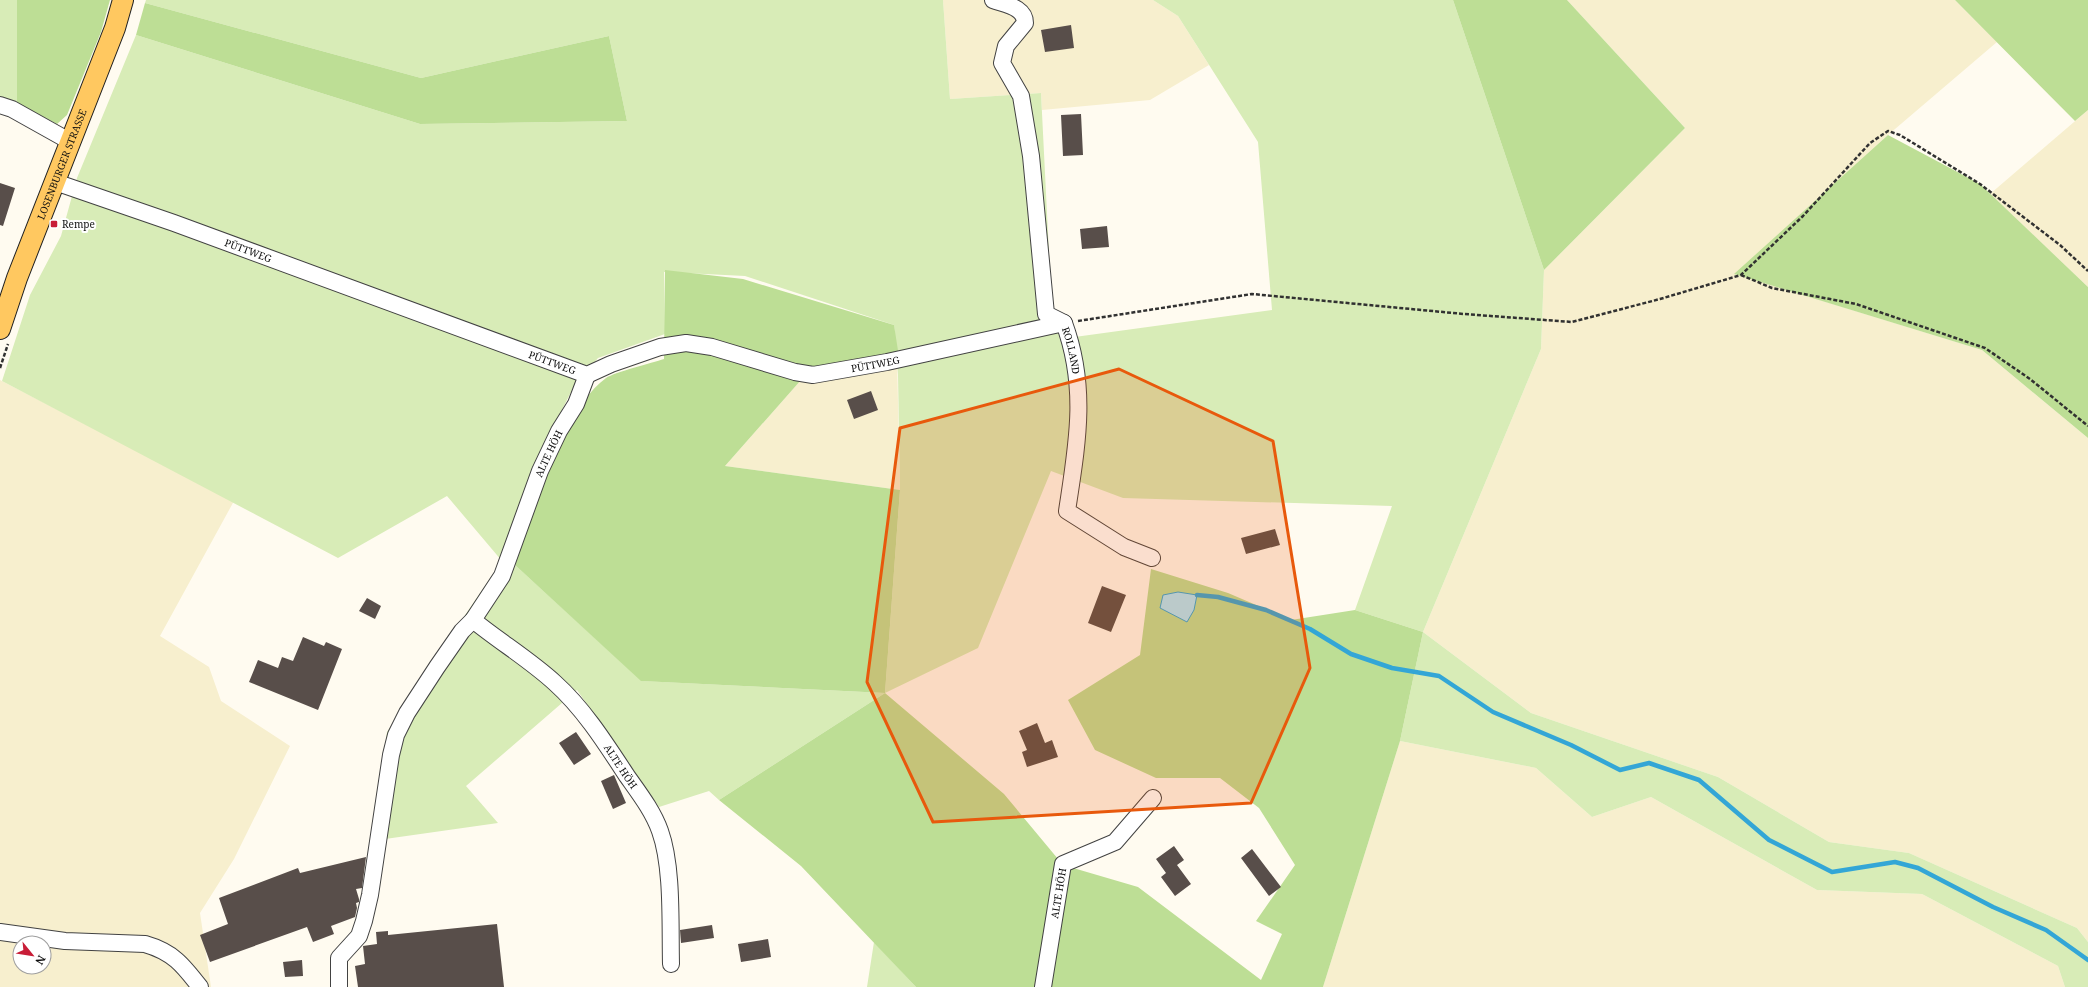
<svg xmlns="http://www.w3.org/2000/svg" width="2088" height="987" viewBox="0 0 2088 987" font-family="'Noto Serif',serif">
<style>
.farmland{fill:#f7efce;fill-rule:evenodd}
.green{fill:#d8ecb7;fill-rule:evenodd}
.forest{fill:#bdde95}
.water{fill:#b1e6fa;stroke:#33a6d6}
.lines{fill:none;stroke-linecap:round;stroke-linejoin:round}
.stream{stroke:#33a6d6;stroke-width:4.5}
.building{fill:#584e4a}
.minor-casing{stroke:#424242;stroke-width:18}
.major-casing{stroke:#202020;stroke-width:22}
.path{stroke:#313131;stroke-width:2.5;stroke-dasharray:4 2;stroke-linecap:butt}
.minor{stroke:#fff;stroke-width:16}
.major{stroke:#ffc860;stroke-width:20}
.marked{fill:#e8590c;fill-opacity:0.2;stroke:#e8590c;stroke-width:3;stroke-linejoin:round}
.poi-dot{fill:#c81d37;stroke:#fff;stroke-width:1.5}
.labels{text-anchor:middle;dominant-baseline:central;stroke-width:4;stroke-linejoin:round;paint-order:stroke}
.street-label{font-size:10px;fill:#0f0f0f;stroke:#fff}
.poi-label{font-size:10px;fill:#0f0f0f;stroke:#fff;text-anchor:start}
</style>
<rect width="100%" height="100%" fill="#fffbf0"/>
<path class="farmland" d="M 943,0 L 1153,0 L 1178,16 L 1209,65 L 1150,100 L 1042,110 L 1041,93 L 950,99 Z
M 1567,0 L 1955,0 L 1997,42 L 1888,135 L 1735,274 L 1982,350 L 2088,438 L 2088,942 L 2077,928 L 1909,853 L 1829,842 L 1718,777 L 1531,713 L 1423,632 L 1541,349 L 1544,270 L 1685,128 Z
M 2088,110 L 2088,287 L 1990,194 Z
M 897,358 L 900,490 L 725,466 L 801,380 Z
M 0,380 L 234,501 L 160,636 L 209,667 L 221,701 L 290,746 L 234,859 L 200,913 L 211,987 L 0,987 ZM 20,943 L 44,943 L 44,967 L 20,967 Z
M 1400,741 L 1536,768 L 1592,817 L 1651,797 L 1817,890 L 1922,894 L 2058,966 L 2065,987 L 1323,987 Z"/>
<path class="green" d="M 0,0 L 17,0 L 17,103 L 0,97 Z
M 146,0 L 943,0 L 950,99 L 1041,93 L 1052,313 L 1060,339 L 1272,310 L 1258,142 L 1178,16 L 1153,0 L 1453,0 L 1544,270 L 1541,349 L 1423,632 L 1531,713 L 1718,777 L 1829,842 L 1909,853 L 2077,928 L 2088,942 L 2088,987 L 2065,987 L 2058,966 L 1922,894 L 1817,890 L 1651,797 L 1592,817 L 1536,768 L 1400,741 L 1423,632 L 1355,610 L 1392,506 L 1123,498 L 1051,471 L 978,648 L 885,693 L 719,800 L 709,791 L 659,807 L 577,690 L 466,786 L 498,823 L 371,841 L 387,732 L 431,665 L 502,561 L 447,496 L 338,558 L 2,381 L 30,295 L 61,236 L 77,178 L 136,35 L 420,124 L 627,121 L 609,36 L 421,78 L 145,3 ZM 664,272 L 745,276 L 894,325 L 898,375 L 900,490 L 885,693 L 642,681 L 515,565 L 503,561 L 539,455 L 573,388 L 598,358 L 665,334 Z
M 874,942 L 916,987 L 867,987 Z"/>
<path class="forest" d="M 17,0 L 110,0 L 101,32 L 67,115 L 57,124 L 17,103 Z
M 1453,0 L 1567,0 L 1685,128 L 1544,270 Z
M 1955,0 L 2088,0 L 2088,110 L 2075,121 Z
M 145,3 L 421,78 L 609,36 L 627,121 L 420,124 L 136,35 Z
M 1888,135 L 1980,184 L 2088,287 L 2088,438 L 1982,350 L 1734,274 Z
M 665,270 L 743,279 L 894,325 L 899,357 L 801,380 L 725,466 L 900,490 L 885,693 L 1004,794 L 1063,865 L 1138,887 L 1261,980 L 1282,934 L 1256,921 L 1295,865 L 1259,808 L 1220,778 L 1156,778 L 1095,750 L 1068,700 L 1140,655 L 1151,569 L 1228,593 L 1291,620 L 1355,610 L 1423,632 L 1400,741 L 1323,987 L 916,987 L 801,866 L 719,800 L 885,693 L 641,681 L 515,565 C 533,514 562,410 606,378 C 615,372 652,363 664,359 Z"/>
<path class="water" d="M 1178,592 L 1197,595 L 1194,610 L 1187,622 L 1160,608 L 1163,595 Z"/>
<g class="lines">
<path class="stream" d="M 1197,595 L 1218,597 L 1266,610 L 1310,629 L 1351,654 L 1392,668 L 1439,676 L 1493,712 L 1571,745 L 1620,770 L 1649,763 L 1699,780 L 1769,840 L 1832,872 L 1895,862 L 1918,868 L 1993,907 L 2046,930 L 2088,960"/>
</g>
<path class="building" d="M 1071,25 L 1074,48 L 1045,52 L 1041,30 Z
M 1081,114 L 1083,155 L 1063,156 L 1061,115 Z
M 0,183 L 15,188 L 3,226 L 0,225 Z
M 1107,226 L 1109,247 L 1082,249 L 1080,229 Z
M 871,391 L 878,410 L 854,419 L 847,400 Z
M 1275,529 L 1280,545 L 1246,554 L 1241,538 Z
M 1102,586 L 1126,595 L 1111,632 L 1088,623 Z
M 367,598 L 381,606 L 375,619 L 359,611 Z
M 303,637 L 324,646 L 326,642 L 342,649 L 318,710 L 249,682 L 258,660 L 278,668 L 282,657 L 293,661 Z
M 1037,723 L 1045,743 L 1052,740 L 1058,757 L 1027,767 L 1022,752 L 1027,750 L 1019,731 Z
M 576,732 L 591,754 L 574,765 L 559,743 Z
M 614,775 L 626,803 L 613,809 L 601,781 Z
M 1174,846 L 1184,860 L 1177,865 L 1191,884 L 1175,896 L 1161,877 L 1166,873 L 1156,859 Z
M 1252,849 L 1281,887 L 1269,896 L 1241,858 Z
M 366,857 L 362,888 L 356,889 L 359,899 L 359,902 L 356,903 L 357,908 L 355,917 L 331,926 L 334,934 L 313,942 L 307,927 L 210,962 L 200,935 L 228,924 L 219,898 L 298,868 L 300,873 Z
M 497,924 L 504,987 L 358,987 L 355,966 L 365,964 L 363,946 L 377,944 L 376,932 L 388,931 L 388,935 Z
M 712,925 L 714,938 L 681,943 L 680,930 Z
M 768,939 L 771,957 L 741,962 L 738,944 Z
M 302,960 L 303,976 L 285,977 L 283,962 Z"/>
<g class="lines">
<defs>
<g id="minor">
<path id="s1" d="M 993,0 C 1006,5 1025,7 1025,23 L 1006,46 L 1002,63 L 1021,96 L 1031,156 L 1046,314 L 1064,323 C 1088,388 1077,445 1067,511 L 1124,547 L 1152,558"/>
<path d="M 0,105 L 12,109 L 71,142"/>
<path id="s2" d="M 55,182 L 174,223 L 587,375 L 611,364 L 660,347 L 686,343 L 712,347 L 795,372 L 813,375 L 887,362 L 1064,323"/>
<path id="s3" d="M 473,620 C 500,642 530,660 555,683 C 584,709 606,744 627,776 C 639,793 653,811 660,831 C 673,867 670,925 671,964"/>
<path d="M 0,932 L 65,941 L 145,944 C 173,952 183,965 200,987"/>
<path id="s4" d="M 339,987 L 339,958 L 359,936 L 364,921 L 370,895 L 391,755 L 396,735 L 407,713 L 437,667 L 462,631 L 473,620 L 502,576 L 540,471 L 559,431 L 576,404 L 587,375"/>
<path id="s5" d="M 1043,987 L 1063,864 L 1115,842 L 1153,798"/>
</g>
<g id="major">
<path id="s6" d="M 0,329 L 17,278 L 115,28 L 123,0"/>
</g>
</defs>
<use href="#minor" class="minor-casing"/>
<use href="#major" class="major-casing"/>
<path class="path" d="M 1741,275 L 1772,288 L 1856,304 L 1985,348 L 2030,379 L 2088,426
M 1078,321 L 1252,294 L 1464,314 L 1572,322 L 1660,299 L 1741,275 L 1803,216 L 1870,143 L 1888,131 L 1900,135 L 1980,184 L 2060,245 L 2088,271
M 0,368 L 8,344"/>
<use href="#minor" class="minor"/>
<use href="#major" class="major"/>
</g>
<path class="marked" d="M 1119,369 L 1273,441 L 1310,668 L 1251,803 L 933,822 L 867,682 L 900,428 Z"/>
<rect class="poi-dot" x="50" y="220" width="8" height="8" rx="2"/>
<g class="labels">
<g class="street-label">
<text stroke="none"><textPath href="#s6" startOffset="176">LOSENBURGER STRASSE</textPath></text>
<text stroke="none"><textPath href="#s2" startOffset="205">PÜTTWEG</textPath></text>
<text stroke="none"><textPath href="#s1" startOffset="396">ROLLAND</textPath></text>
<text stroke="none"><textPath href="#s2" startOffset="529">PÜTTWEG</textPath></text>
<text stroke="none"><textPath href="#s2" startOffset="865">PÜTTWEG</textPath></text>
<text stroke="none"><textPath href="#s4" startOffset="586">ALTE HÖH</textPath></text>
<text stroke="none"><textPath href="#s3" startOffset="210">ALTE HÖH</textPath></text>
<text stroke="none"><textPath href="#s5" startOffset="95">ALTE HÖH</textPath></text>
</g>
<g class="poi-label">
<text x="62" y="224">Rempe</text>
</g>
</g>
<g transform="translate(32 955) rotate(120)"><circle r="19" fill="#ffffff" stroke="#9f9f9f"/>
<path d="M0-3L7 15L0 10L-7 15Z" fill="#c81d37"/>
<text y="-6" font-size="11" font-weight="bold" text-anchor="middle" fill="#0f0f0f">N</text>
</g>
</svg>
